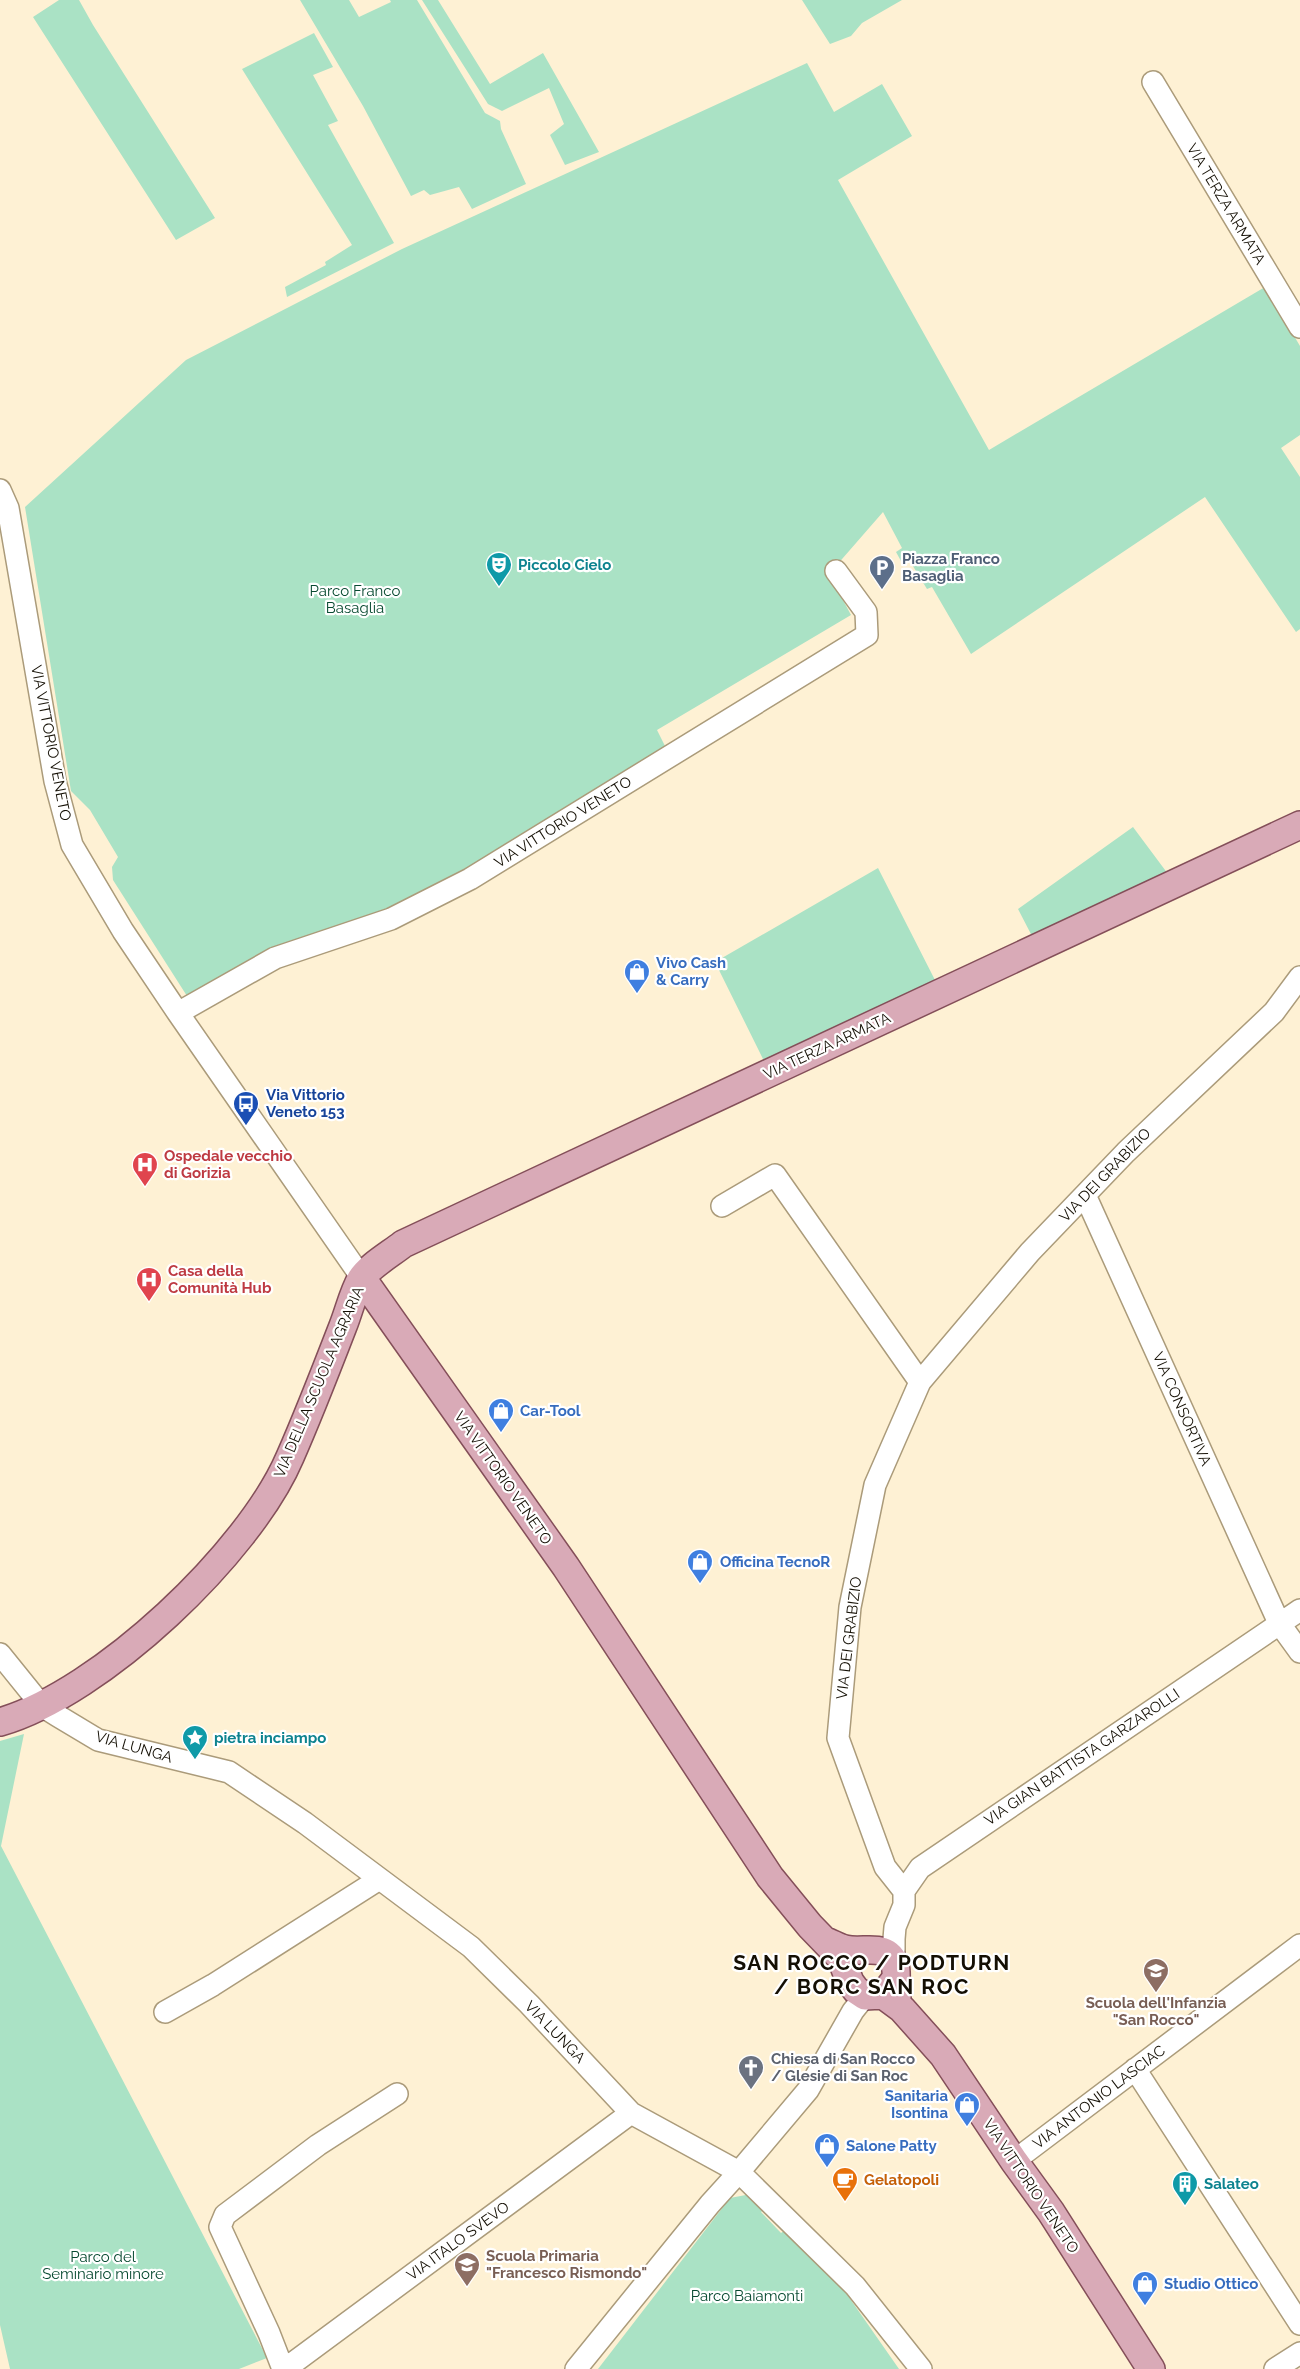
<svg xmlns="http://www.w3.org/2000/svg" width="1300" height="2369" viewBox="0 0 1300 2369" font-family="Raleway,sans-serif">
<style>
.green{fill:#aae2c5}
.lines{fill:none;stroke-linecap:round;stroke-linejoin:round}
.minor-casing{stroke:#ab9b7a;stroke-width:24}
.major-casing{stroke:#844f59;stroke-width:30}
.minor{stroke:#fff;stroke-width:21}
.major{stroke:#d9aab7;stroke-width:27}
.labels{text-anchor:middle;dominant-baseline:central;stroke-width:4.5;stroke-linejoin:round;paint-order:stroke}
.street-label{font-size:15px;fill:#140f04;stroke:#fff}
.service-label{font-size:15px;font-weight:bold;fill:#4e5e75;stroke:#fff;text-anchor:start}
.culture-label{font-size:15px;font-weight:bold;fill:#0d838f;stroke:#fff;text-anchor:start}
.park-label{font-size:15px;fill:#084a31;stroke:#fff}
.shop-label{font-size:15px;font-weight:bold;fill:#366cbe;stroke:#fff;text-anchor:start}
.transit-label{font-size:15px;font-weight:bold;fill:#164399;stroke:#fff;text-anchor:start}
.health-label{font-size:15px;font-weight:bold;fill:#be3a42;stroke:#fff;text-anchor:start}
.education-label{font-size:15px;font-weight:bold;fill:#785e54;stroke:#fff}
.worship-label{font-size:15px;font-weight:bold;fill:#5b616d;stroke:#fff;text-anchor:start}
.food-label{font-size:15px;font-weight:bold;fill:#c56008;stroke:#fff;text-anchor:start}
.district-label{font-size:21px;font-weight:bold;letter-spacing:1.5px;fill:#140f04;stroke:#fff}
</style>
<rect width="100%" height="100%" fill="#fef1d4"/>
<path class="green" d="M 59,0 L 79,0 L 93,25 L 215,218 L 176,240 L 33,17 Z
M 300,0 L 349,0 L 359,17 L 391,2 L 390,0 L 417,0 L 485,113 L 500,121 L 501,129 L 526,184 L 472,209 L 459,187 L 430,195 L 424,190 L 411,196 L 363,106 Z
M 422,0 L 438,0 L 490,84 L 543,53 L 599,152 L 565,165 L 550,135 L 564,124 L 549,88 L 502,111 L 488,104 Z
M 802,0 L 902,0 L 862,23 L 851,36 L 830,44 Z
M 314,33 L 333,67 L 313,75 L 338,121 L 328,125 L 394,243 L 287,297 L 285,287 L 326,265 L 325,262 L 352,245 L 242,69 Z
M 807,63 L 834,112 L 882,84 L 912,136 L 838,180 L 989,450 L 1265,287 L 1300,346 L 1300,435 L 1281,448 L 1300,477 L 1300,629 L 1296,632 L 1205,497 L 971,654 L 932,587 L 927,589 L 908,558 L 901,561 L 896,552 L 902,548 L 883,512 L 829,574 L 851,615 L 657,730 L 668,752 L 415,903 L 278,945 L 187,996 L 113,880 L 112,867 L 118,857 L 90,810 L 71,791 L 25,507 L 186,360 L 402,249 Z
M 1133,827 L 1168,874 L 1033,938 L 1018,909 Z
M 878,868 L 937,984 L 766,1065 L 715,962 Z
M 24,1734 L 1,1846 L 267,2358 L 239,2369 L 10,2369 L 0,2325 L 0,1741 Z
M 751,2194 L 765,2208 L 761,2212 L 781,2233 L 785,2230 L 846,2293 L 899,2369 L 598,2369 L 730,2198 Z"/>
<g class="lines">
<defs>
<path id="minor" d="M 1153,82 L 1300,327
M 0,490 L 8,508 L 55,781 L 72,845 L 123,931 L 178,1013 L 362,1278
M 178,1013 L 275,958 L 391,919 L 470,879 L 867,635 L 866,612 L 836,571
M 1085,1195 L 1279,1623 L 1300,1652
M 722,1206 L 775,1175 L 920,1382
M 0,1654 L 42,1706 L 58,1716 L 98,1740 L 229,1772 L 305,1823 L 471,1947 L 529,2004 L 631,2113 L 739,2172 L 855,2286 L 921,2369
M 904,1891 L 885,1867 L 838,1738 L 850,1607 L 875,1485 L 920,1382 L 1030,1252 L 1126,1152 L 1274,1012 L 1300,977
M 894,1962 L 894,1939 L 895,1927 L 904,1905 L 904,1891 L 920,1868 L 1300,1610
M 165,2012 L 213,1985 L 378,1880
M 1135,2069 L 1300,2324
M 1014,2161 L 1300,1945
M 283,2369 L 269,2333 L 220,2227 L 225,2215 L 318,2145 L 397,2094
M 285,2369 L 631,2113
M 576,2369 L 710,2204 L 739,2172 L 808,2090 L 853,2011 L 865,1996
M 1275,2369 L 1300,2353"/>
<path id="major" d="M 362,1278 L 566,1567 L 770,1877 L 810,1926 L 841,1958 L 850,1982 L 856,1990 L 865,1996 L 883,1995 L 894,1981
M 0,1722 C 101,1693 249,1553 290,1457 C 309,1414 326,1370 343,1326 C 349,1311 353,1293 361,1279 C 368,1267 392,1253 403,1244 L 1300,825
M 828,1942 C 833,1944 840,1948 845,1949 C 863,1954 887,1941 895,1965 C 898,1975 894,1987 897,1998
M 883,1995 L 902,2009 L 943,2055 L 1014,2161 L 1051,2212 L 1151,2369"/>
</defs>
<use href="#minor" class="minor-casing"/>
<use href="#major" class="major-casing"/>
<use href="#minor" class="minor"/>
<use href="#major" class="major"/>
</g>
<defs>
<symbol id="theatre-pin" viewBox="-11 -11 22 30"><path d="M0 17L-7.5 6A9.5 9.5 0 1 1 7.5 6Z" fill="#0f9aa8" stroke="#fff"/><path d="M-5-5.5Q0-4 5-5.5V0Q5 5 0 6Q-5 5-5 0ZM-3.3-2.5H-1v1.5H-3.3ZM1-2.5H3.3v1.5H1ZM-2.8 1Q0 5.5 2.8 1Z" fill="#fff"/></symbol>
<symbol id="parking-pin" viewBox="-11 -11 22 30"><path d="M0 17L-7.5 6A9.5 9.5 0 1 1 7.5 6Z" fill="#5c6f8a" stroke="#fff"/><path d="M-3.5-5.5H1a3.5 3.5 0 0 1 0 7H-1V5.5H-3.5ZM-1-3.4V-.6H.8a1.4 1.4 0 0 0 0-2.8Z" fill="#fff"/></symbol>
<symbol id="shop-pin" viewBox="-11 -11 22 30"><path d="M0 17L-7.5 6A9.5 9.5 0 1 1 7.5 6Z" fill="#3f7fe0" stroke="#fff"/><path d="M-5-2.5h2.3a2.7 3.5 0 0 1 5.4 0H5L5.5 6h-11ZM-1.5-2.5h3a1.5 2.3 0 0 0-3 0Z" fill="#fff"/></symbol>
<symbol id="bus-pin" viewBox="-11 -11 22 30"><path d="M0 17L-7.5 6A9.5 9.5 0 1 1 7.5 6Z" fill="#1a4fb4" stroke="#fff"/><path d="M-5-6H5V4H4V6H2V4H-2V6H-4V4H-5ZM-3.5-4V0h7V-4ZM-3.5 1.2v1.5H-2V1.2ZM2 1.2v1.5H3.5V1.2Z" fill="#fff"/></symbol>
<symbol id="hospital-pin" viewBox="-11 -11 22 30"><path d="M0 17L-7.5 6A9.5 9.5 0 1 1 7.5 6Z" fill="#e0444e" stroke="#fff"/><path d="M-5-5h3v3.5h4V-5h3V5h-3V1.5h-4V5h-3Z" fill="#fff"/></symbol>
<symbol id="sight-pin" viewBox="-11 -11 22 30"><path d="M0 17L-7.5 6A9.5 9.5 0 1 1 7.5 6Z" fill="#0f9aa8" stroke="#fff"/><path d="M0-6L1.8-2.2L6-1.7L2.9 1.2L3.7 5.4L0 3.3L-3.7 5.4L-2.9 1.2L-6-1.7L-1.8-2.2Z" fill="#fff"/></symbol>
<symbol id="school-pin" viewBox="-11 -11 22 30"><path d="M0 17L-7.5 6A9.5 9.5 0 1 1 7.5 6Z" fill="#8d6e63" stroke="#fff"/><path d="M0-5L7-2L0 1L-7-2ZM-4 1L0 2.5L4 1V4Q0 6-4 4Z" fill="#fff"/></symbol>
<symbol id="church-pin" viewBox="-11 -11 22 30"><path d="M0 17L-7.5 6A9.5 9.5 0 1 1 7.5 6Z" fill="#6b7280" stroke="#fff"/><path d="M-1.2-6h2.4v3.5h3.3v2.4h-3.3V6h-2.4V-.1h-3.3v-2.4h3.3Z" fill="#fff"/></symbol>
<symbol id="cafe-pin" viewBox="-11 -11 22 30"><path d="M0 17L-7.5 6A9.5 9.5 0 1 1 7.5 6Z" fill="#e8710a" stroke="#fff"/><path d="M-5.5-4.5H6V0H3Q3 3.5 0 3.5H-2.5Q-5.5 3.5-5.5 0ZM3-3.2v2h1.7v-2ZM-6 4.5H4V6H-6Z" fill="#fff"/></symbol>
<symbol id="building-pin" viewBox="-11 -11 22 30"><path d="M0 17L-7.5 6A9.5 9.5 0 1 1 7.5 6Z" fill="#0f9aa8" stroke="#fff"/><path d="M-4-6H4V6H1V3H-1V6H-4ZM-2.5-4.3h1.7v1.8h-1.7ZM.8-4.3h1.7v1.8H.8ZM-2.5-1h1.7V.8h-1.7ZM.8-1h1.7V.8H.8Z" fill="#fff"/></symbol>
</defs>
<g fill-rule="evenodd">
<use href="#theatre-pin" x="484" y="550" width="30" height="40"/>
<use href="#parking-pin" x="867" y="553" width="30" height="40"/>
<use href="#shop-pin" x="622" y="957" width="30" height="40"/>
<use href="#bus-pin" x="231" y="1089" width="30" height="40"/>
<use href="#hospital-pin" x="130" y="1150" width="30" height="40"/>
<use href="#hospital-pin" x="134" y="1265" width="30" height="40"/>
<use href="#shop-pin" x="486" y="1396" width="30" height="40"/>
<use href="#shop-pin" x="685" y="1547" width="30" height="40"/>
<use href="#sight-pin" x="180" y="1723" width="30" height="40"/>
<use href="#school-pin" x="1141" y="1956" width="30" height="40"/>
<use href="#church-pin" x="736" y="2053" width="30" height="40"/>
<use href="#shop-pin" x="952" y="2090" width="30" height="40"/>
<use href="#shop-pin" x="812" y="2131" width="30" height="40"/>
<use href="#cafe-pin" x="830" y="2165" width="30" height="40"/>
<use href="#building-pin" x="1170" y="2169" width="30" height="40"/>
<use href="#school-pin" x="452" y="2250" width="30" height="40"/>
<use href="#shop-pin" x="1130" y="2269" width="30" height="40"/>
</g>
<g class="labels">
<g class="street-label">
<text transform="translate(1226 204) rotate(59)">VIA TERZA ARMATA</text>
<text transform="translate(51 743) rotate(79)">VIA VITTORIO VENETO</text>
<text transform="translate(563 822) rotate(-32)">VIA VITTORIO VENETO</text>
<text transform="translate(827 1046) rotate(-25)">VIA TERZA ARMATA</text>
<text transform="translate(1105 1175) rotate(-46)">VIA DEI GRABIZIO</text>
<text transform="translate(319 1382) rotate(-67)">VIA DELLA SCUOLA AGRARIA</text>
<text transform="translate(1182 1409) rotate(66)">VIA CONSORTIVA</text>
<text transform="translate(503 1478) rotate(55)">VIA VITTORIO VENETO</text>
<text transform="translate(849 1638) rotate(-83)">VIA DEI GRABIZIO</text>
<text transform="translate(134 1747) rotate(16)">VIA LUNGA</text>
<text transform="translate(1082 1757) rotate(-34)">VIA GIAN BATTISTA GARZAROLLI</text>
<text transform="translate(555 2032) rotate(46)">VIA LUNGA</text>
<text transform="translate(1099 2097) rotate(-37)">VIA ANTONIO LASCIAC</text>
<text transform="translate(1031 2186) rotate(56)">VIA VITTORIO VENETO</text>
<text transform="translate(458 2241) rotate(-36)">VIA ITALO SVEVO</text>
</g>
<g class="service-label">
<text x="902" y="559">Piazza Franco<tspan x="902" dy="17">Basaglia</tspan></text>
</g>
<g class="culture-label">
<text x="518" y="565">Piccolo Cielo</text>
<text x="214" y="1738">pietra inciampo</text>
<text x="1204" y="2184">Salateo</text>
</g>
<g class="park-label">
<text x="355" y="591">Parco Franco<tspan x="355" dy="17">Basaglia</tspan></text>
<text x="103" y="2257">Parco del<tspan x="103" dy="17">Seminario minore</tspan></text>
<text x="747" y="2296">Parco Baiamonti</text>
</g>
<g class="shop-label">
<text x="656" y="963">Vivo Cash<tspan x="656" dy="17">&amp; Carry</tspan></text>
<text x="520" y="1411">Car-Tool</text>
<text x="720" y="1562">Officina TecnoR</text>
<text x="948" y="2096" text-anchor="end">Sanitaria<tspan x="948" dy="17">Isontina</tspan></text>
<text x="846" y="2146">Salone Patty</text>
<text x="1164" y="2284">Studio Ottico</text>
</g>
<g class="transit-label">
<text x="266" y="1095">Via Vittorio<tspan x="266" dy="17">Veneto 153</tspan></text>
</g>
<g class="health-label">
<text x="164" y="1156">Ospedale vecchio<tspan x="164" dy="17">di Gorizia</tspan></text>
<text x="168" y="1271">Casa della<tspan x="168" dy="17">Comunità Hub</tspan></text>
</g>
<g class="education-label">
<text x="1156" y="2003">Scuola dell'Infanzia<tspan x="1156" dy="17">"San Rocco"</tspan></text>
<text x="486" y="2256" text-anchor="start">Scuola Primaria<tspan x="486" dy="17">"Francesco Rismondo"</tspan></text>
</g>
<g class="worship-label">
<text x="771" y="2059">Chiesa di San Rocco<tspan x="771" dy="17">/ Glesie di San Roc</tspan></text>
</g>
<g class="food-label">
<text x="864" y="2180">Gelatopoli</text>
</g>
<g class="district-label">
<text x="872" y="1962">SAN ROCCO / PODTURN<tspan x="872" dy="24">/ BORC SAN ROC</tspan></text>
</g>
</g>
</svg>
